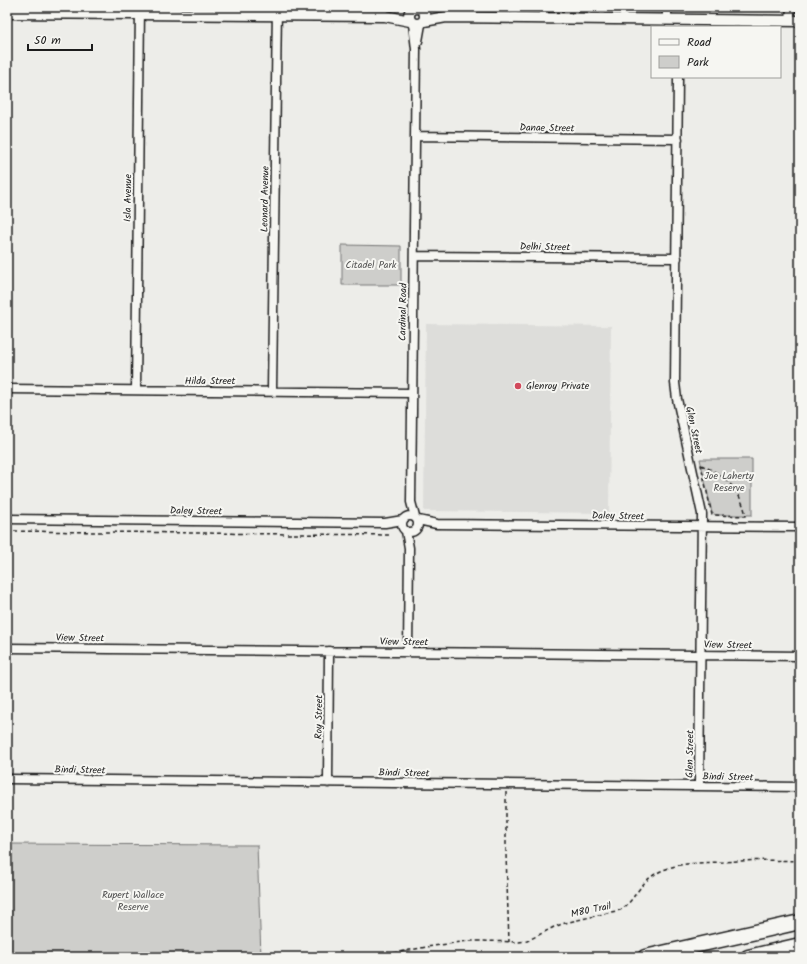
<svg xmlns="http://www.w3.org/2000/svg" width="807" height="964" viewBox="0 0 807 964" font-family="Kalam,sans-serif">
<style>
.built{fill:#ddddda}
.green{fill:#cececb;stroke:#757574}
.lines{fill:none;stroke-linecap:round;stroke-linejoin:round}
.minor-casing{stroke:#1c1c1c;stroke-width:11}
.tertiary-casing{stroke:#1c1c1c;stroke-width:13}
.motorway-casing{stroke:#1c1c1c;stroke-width:17}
.path{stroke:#1c1c1c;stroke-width:1.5;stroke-dasharray:4 3;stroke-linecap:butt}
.minor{stroke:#f6f6f2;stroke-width:8}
.tertiary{stroke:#f6f6f2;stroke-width:10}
.motorway{stroke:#f6f6f2;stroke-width:14}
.poi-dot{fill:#d1495b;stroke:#f6f6f2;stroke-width:1.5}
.labels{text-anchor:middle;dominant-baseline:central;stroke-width:4;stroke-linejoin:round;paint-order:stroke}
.street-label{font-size:10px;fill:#1c1c1c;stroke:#f6f6f2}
.park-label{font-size:10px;fill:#515151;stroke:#f6f6f2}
.poi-label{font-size:10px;fill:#1c1c1c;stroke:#f6f6f2;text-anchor:start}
</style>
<rect width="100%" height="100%" fill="#edede9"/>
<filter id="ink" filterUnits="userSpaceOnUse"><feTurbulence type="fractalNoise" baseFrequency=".025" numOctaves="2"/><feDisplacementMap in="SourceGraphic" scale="8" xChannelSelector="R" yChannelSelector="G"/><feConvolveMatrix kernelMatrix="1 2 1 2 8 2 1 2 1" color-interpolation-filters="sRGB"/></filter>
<g filter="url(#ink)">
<path class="built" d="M 426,324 L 611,326 L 609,513 L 424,511 Z"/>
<path class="green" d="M 342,245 L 401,246 L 401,285 L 342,285 Z
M 700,459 L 752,459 L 752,515 L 716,515 L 712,513 Z
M 7,844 L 257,845 L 261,957 L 7,957 Z"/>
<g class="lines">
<defs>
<path id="minor" d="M 422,7 L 422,10
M 413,9 L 413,7
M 544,18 L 544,7
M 667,20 L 667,7
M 790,21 L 791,7
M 413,24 L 416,49 L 411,502 L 415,517
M 418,41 L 421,24
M 678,77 L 675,383 L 677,399 L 702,514 L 699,786
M 415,136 L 678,139
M 414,256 L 677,258
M 7,389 L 412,393
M 136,390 L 140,7
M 272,391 L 277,7
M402 524a8 8 0 1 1 16 0a8 8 0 1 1-16 0Z
M 7,519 L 385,523 L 403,520
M 418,520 L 437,524 L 800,527
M 406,531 L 409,548 L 408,652
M 7,648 L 800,656
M 7,779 L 800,787
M 328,783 L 329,651"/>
<path id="tertiary" d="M409 16a8 8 0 1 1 16 0a8 8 0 1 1-16 0Z
M 7,13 L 385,16 L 410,21
M 424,21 L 446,17 L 800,21"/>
<path id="motorway" d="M 645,957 L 800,922
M 748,957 L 800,945"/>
</defs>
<use href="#minor" class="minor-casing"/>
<use href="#tertiary" class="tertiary-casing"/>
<use href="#motorway" class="motorway-casing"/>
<path class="path" d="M 701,465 C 724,474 741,490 746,516 L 712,515 Z
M 7,531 L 390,535
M 506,792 L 506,854 L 509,942
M 373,957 L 426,947 L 468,941 L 481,941 L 519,942 L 527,941 L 554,927 L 565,923 L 620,910 C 632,904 639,885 651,877 C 671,862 699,863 723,862 C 749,860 774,860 800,861"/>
<use href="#minor" class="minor"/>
<use href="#tertiary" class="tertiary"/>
<use href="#motorway" class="motorway"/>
</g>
</g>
<circle class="poi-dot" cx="518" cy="386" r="4"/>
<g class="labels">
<g class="street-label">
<text transform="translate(547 128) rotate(1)">Danae Street</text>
<text transform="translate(128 198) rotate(-89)">Isla Avenue</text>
<text transform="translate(265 199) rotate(-89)">Leonard Avenue</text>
<text transform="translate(545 247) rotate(1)">Delhi Street</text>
<text transform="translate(403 312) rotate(-89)">Cardinal Road</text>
<text x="210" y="381">Hilda Street</text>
<text transform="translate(694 430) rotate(78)">Glen Street</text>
<text transform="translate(196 511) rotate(1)">Daley Street</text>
<text transform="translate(618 516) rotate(1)">Daley Street</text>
<text transform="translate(80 638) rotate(1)">View Street</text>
<text transform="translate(404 642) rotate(1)">View Street</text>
<text transform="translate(728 645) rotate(1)">View Street</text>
<text transform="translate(319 717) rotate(-89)">Roy Street</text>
<text transform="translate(690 754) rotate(-89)">Glen Street</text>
<text transform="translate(80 770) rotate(1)">Bindi Street</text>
<text transform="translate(404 773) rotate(1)">Bindi Street</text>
<text transform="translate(728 777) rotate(1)">Bindi Street</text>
<text transform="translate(591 910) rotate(-12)">M80 Trail</text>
</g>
<g class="park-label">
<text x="371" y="265">Citadel Park</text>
<text x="729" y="476">Joe Laherty<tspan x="729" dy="12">Reserve</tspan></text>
<text x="133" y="895">Rupert Wallace<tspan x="133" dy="12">Reserve</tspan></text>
</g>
<g class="poi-label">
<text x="526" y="386">Glenroy Private</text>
</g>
</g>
<rect width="807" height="964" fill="none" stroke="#f6f6f2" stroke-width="24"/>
<rect x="12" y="12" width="783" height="940" fill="none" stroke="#1c1c1c" stroke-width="1.5" filter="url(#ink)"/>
<rect x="651" y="26" width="130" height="52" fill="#f6f6f2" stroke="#9f9f9c"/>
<rect x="659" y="39" width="20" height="6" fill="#f6f6f2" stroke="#9f9f9c"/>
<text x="687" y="46" font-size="12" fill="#1c1c1c">Road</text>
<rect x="659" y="56" width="20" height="12" fill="#cececb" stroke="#9f9f9c"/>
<text x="687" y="66" font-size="12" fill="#1c1c1c">Park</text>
<path d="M28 44v6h64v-6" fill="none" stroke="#1c1c1c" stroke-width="2"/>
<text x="34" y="44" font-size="12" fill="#1c1c1c" stroke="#f6f6f2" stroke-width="3" paint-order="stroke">50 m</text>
</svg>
